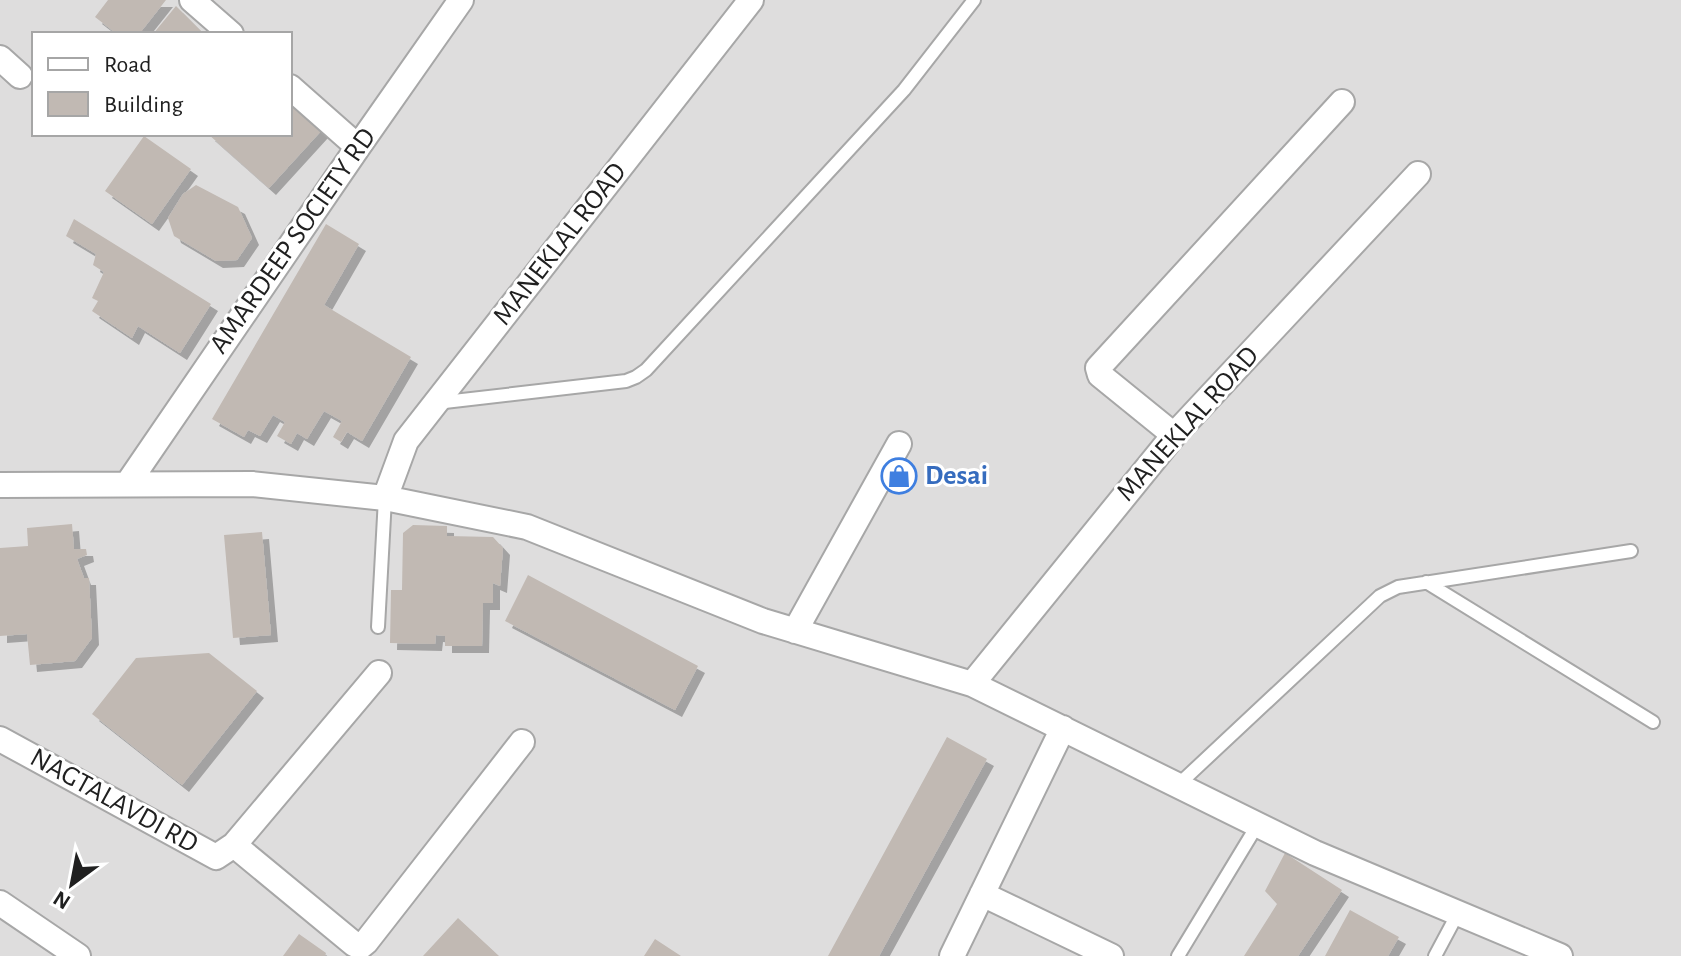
<svg xmlns="http://www.w3.org/2000/svg" width="1681" height="956" viewBox="0 0 1681 956" font-family="'Alegreya Sans',sans-serif">
<style>
.residential{fill:#dedddd;fill-rule:evenodd}
.building{fill:#c1b9b3;filter:url(#shadow)}
.lines{fill:none;stroke-linecap:round;stroke-linejoin:round}
.lane-casing{stroke:#a7a7a7;stroke-width:16}
.street-casing{stroke:#a7a7a7;stroke-width:28}
.lane{stroke:#fff;stroke-width:12}
.street{stroke:#fff;stroke-width:24}
.labels{text-anchor:middle;dominant-baseline:central;stroke-width:6;stroke-linejoin:round;paint-order:stroke}
.street-label{font-size:28px;fill:#202020;stroke:#fff}
.shop-label{font-size:28px;font-weight:bold;fill:#366cbe;stroke:#fff;text-anchor:start}
</style>
<defs>
<filter id="shadow"><feDropShadow dx="7" dy="7" stdDeviation="0" flood-color="#0004"/></filter>
</defs>
<rect width="100%" height="100%" fill="#f1ede7"/>
<path class="residential" d="M 0,0 L 1681,0 L 1681,956 L 0,956 ZM 34,34 L 290,34 L 290,134 L 34,134 Z"/>
<path class="building" d="M 108,0 L 166,0 L 139,34 L 117,34 L 95,17 Z
M 176,6 L 204,34 L 153,34 Z
M 290,104 L 321,131 L 269,188 L 208,134 L 290,134 Z
M 144,136 L 191,169 L 152,224 L 105,191 Z
M 196,185 L 238,207 L 252,238 L 237,260 L 216,261 L 174,236 L 168,218 L 183,194 Z
M 74,219 L 211,304 L 180,353 L 138,326 L 132,338 L 92,311 L 98,301 L 92,298 L 104,272 L 93,265 L 96,254 L 66,236 Z
M 326,224 L 359,244 L 324,305 L 411,357 L 362,441 L 347,432 L 341,442 L 333,437 L 342,421 L 324,411 L 307,439 L 297,433 L 291,444 L 277,436 L 285,422 L 273,415 L 260,436 L 248,430 L 244,437 L 212,419 Z
M 72,524 L 74,549 L 86,549 L 87,555 L 77,559 L 84,578 L 89,578 L 92,638 L 75,661 L 30,665 L 27,634 L 0,636 L 0,548 L 28,546 L 27,528 Z
M 413,525 L 447,526 L 447,536 L 493,537 L 503,548 L 500,586 L 493,583 L 493,603 L 483,603 L 482,646 L 445,646 L 445,636 L 436,635 L 435,644 L 390,643 L 391,590 L 402,590 L 403,533 Z
M 262,532 L 271,635 L 233,638 L 224,535 Z
M 528,575 L 698,666 L 675,710 L 505,621 Z
M 209,653 L 257,691 L 182,785 L 92,714 L 136,658 Z
M 947,737 L 987,759 L 879,956 L 828,956 Z
M 1285,853 L 1342,890 L 1298,956 L 1244,956 L 1277,904 L 1265,891 Z
M 1350,910 L 1399,937 L 1388,956 L 1325,956 Z
M 458,918 L 499,956 L 423,956 Z
M 299,934 L 326,953 L 325,956 L 283,956 Z
M 655,939 L 681,956 L 644,956 Z"/>
<g class="lines">
<defs>
<path id="lane" d="M 436,403 L 626,381 L 636,377 L 646,370 L 904,90 L 974,0
M 1426,582 L 1653,722
M 378,627 L 385,498
M 1178,785 L 1380,596 L 1398,587 L 1631,551
M 1178,956 L 1258,824
M 1435,956 L 1458,913"/>
<path id="street" d="M 192,0 L 231,34
M 0,58 L 20,76
M 290,87 L 358,147
M 1174,435 L 1100,375 L 1098,368 L 1342,102
M 128,483 L 358,147 L 461,0
M 0,485 L 252,484 L 385,498 L 527,527 L 763,621 L 972,684 L 1315,853 L 1560,956
M 385,498 L 406,441 L 751,0
M 795,631 L 899,444
M 972,684 L 1174,435 L 1418,174
M 0,739 L 216,857 L 234,845 L 354,944 L 360,947 L 366,942 L 522,742
M 234,845 L 379,673
M 982,894 L 1111,956
M 0,903 L 78,956
M 952,956 L 1063,728"/>
</defs>
<use href="#lane" class="lane-casing"/>
<use href="#street" class="street-casing"/>
<use href="#lane" class="lane"/>
<use href="#street" class="street"/>
</g>
<defs>
<symbol id="shop-ring" viewBox="-11 -11 22 22"><circle r="9.5" fill="#fff" stroke="#3f7fe0" stroke-width="1.5"/><path d="M-5-2.5h2.3a2.7 3.5 0 0 1 5.4 0H5L5.5 6h-11ZM-1.5-2.5h3a1.5 2.3 0 0 0-3 0Z" fill="#3f7fe0"/></symbol>
</defs>
<g fill-rule="evenodd">
<use href="#shop-ring" x="879" y="456" width="40" height="40"/>
</g>
<g class="labels">
<g class="street-label">
<text transform="translate(293 241) rotate(-55)">AMARDEEP SOCIETY RD</text>
<text transform="translate(560 244) rotate(-52)">MANEKLAL ROAD</text>
<text transform="translate(1188 424) rotate(-48)">MANEKLAL ROAD</text>
<text transform="translate(114 801) rotate(29)">NAGTALAVDI RD</text>
</g>
<g class="shop-label">
<text x="925" y="476">Desai</text>
</g>
</g>
<rect x="32" y="32" width="260" height="104" fill="#ffffff" stroke="#a6a6a6" stroke-width="2"/>
<rect x="48" y="58" width="40" height="12" fill="#ffffff" stroke="#a6a6a6" stroke-width="2"/>
<text x="104" y="72" font-size="24" fill="#202020">Road</text>
<rect x="48" y="92" width="40" height="24" fill="#c1b9b3" stroke="#a6a6a6" stroke-width="2"/>
<text x="104" y="112" font-size="24" fill="#202020">Building</text>
<g transform="translate(72 884) rotate(212)" stroke="#ffffff" stroke-width="6" paint-order="stroke">
<path d="M0-6L14 30L0 20L-14 30Z" fill="#202020"/>
<text y="-12" font-size="22" font-weight="bold" text-anchor="middle" fill="#202020">N</text>
</g>
</svg>
